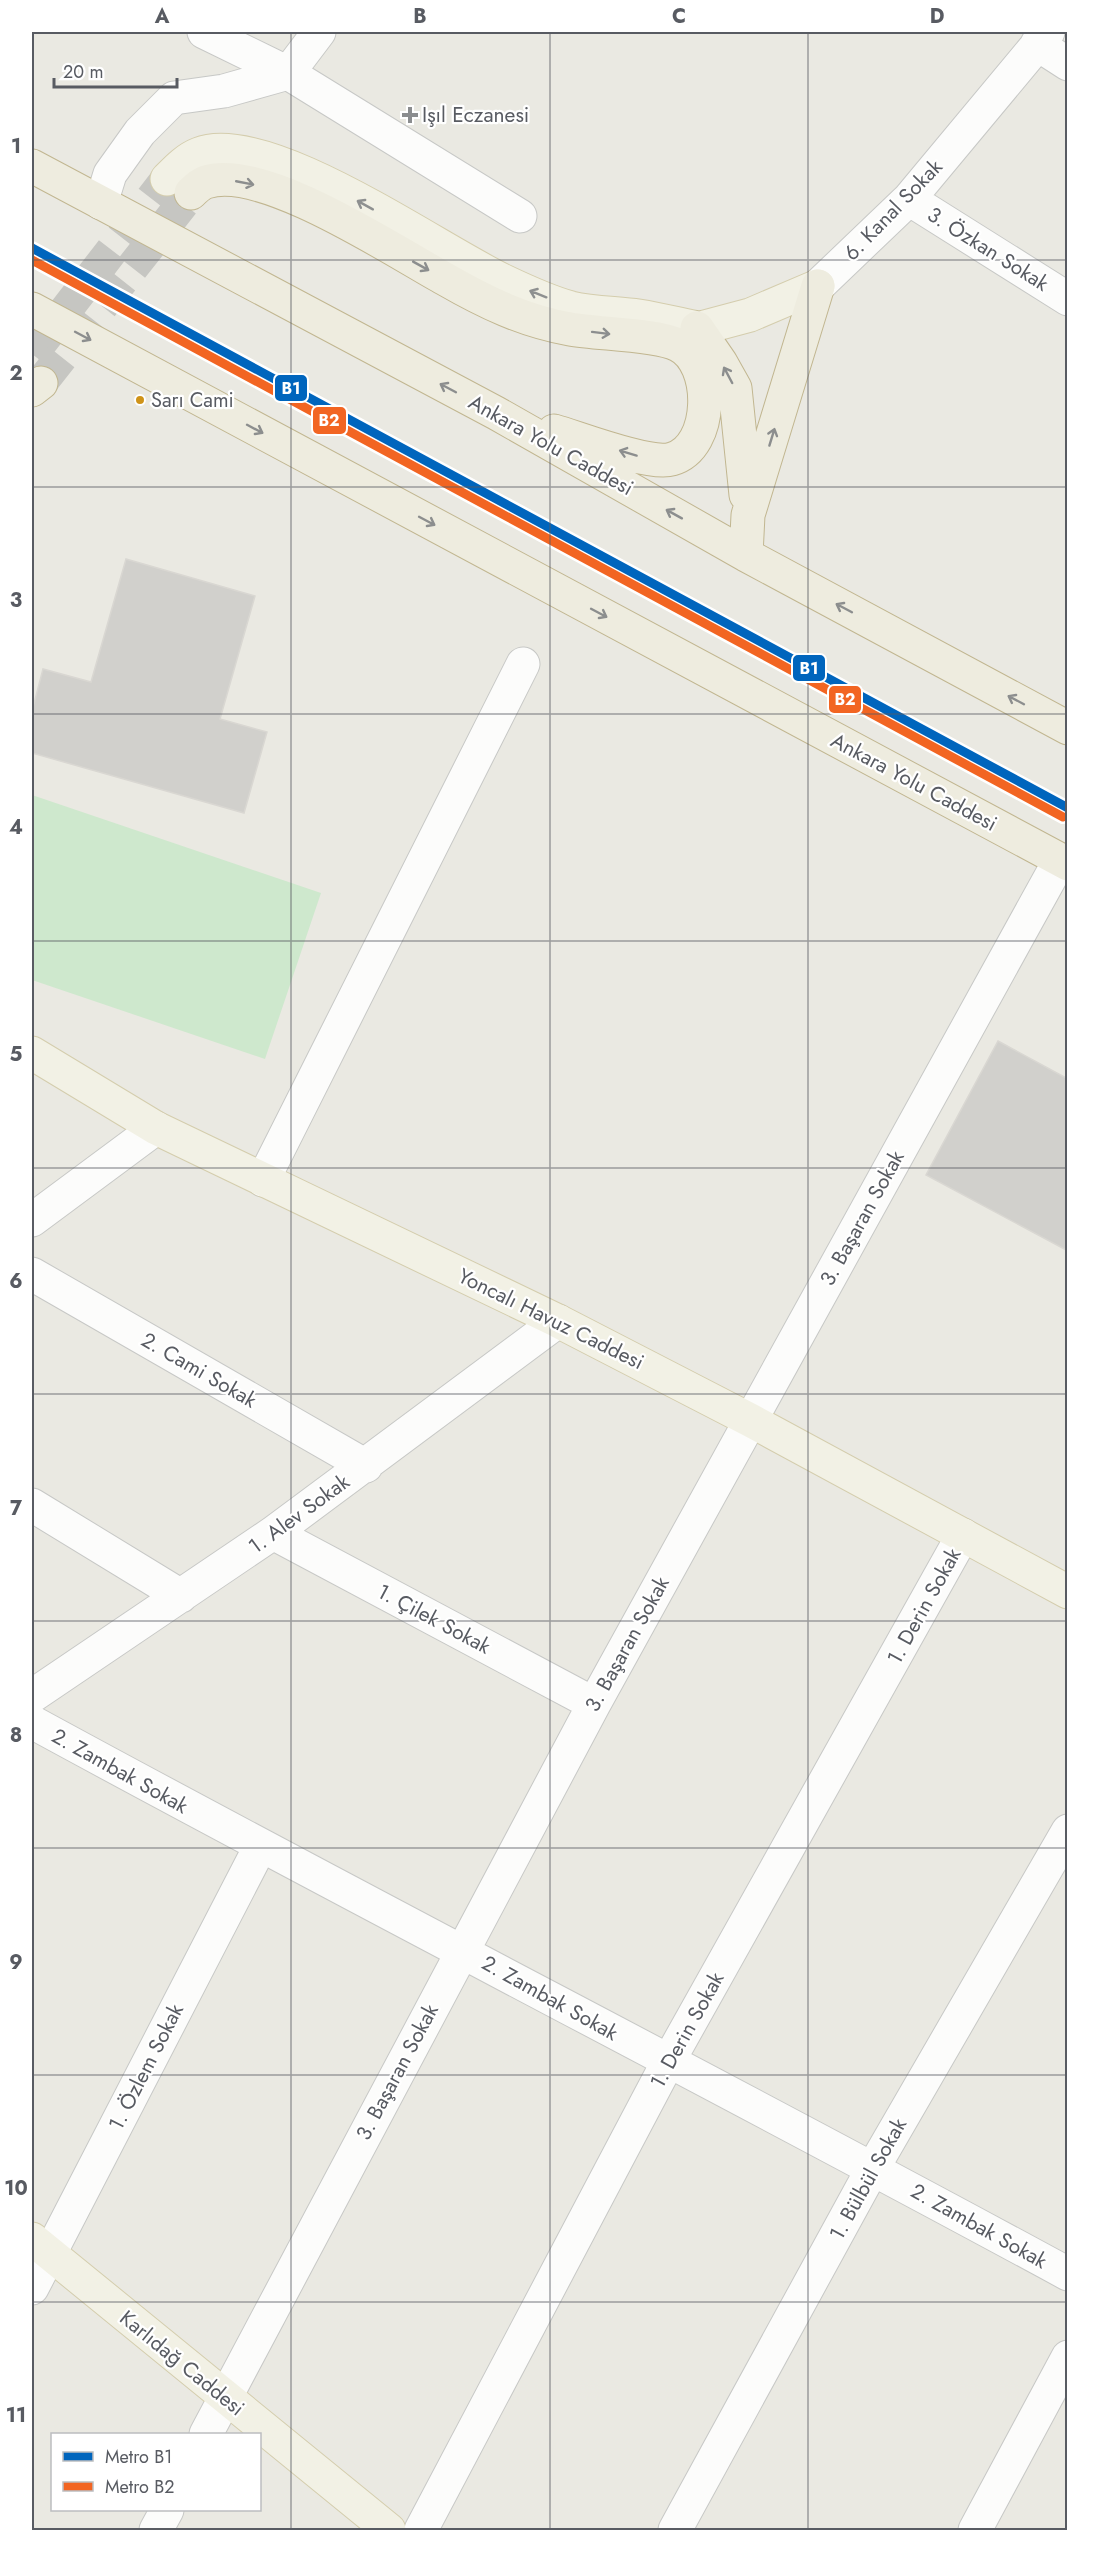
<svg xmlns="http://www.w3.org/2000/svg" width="1099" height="2562" viewBox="0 0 1099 2562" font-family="Jost,sans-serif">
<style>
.green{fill:#cee8cd}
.building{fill:#d1d0cc;stroke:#d9d7d2;stroke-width:1.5}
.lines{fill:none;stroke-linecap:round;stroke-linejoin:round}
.major-tunnel{stroke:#c6c6c2;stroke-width:33;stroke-dasharray:33 16;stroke-linecap:butt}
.highway-tunnel{stroke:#c6c6c2;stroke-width:33;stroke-dasharray:33 16;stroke-linecap:butt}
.minor-casing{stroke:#c7c8c6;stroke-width:35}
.major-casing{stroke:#d4cdad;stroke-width:35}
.highway-casing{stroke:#c1b690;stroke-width:35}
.minor{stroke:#fcfcfb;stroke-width:33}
.major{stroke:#f2f1e5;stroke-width:33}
.highway{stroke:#eeecdf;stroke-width:33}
.metro-1-casing{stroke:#fff;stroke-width:14}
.metro-2-casing{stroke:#fff;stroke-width:14}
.metro-1{stroke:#0065bd;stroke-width:9}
.metro-2{stroke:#f26522;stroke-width:9}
.oneway{stroke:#8c8e8e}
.oneway2{stroke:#8e9090}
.grid{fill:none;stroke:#585b62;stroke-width:1.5;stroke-opacity:0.55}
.poi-dot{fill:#8b8d8f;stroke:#fff;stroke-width:2}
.bus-dot{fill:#cf9318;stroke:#fff;stroke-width:2}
.labels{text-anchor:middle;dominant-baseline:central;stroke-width:4.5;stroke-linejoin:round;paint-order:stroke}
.bus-label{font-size:20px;fill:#585b62;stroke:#fff;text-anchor:start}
.poi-label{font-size:21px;fill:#585b62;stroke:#fff;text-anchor:start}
.street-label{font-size:21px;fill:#585b62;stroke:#fff}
.line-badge{stroke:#fff;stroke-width:2}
.badge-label{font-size:16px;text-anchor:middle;font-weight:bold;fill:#fff}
.neatline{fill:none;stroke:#585b62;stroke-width:2}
.grid-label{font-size:20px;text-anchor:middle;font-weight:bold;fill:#585b62}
</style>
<rect width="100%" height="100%" fill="#eae9e2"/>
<path class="green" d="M 32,795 L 321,893 L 265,1059 L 32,980 Z"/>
<path class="building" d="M 126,559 L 255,596 L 220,719 L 267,732 L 244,813 L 32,753 L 32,711 L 43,669 L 91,682 Z
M 998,1041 L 1068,1079 L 1068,1251 L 926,1175 Z"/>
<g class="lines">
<path class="major-tunnel" d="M 32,354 L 167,179"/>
<path class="highway-tunnel" d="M 41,383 L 191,193"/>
<defs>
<path id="minor" d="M 204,32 L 288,73 L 520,216
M 1037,44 L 1068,64
M 909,199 L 1068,299
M 101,203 L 110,174 L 140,132 L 174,98 L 224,91 L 288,73 L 319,32
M 818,286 L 909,199 L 1048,32
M 263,1180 L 523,664
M 32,1220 L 156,1128
M 32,1274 L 366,1466
M 32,1505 L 181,1596
M 273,1533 L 594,1704
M 32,1696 L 273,1533 L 558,1321
M 32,1722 C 375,1909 724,2087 1068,2274
M 32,2288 L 260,1847
M 206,2434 L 594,1704 L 1060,860
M 156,2530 L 167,2510
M 421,2530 L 668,2062 L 963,1535
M 675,2530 L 873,2168 L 1068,1831
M 975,2530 L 1068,2357"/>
<path id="major" d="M 167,179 C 176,170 186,159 199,154 C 266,127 438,250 504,281 C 525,291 549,302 571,308 C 593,313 617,313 639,316 C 658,319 678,324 697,328
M 675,335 L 750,315 L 818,286
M 32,1053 L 156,1128 L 558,1321 L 750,1420 L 1068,1592
M 32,2239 L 389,2530"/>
<path id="highway" d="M 32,166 L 496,413 L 746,555 L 1068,728
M 191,193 C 195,189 200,184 206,182 C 262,163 394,251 445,279 C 485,302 524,321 570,329 C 597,334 656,334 678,345 C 715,363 714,447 672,459 C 649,466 579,438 554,431
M 32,309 L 1068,864
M 697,328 L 721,363 L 735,388 L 746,495
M 32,390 L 41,383
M 746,555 L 748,515 L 818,286"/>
</defs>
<use href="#minor" class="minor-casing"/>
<use href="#major" class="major-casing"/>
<use href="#highway" class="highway-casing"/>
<use href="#minor" class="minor"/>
<use href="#major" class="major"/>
<use href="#highway" class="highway"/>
<defs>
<path id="metro-1" d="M 32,248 L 1068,808"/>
<path id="metro-2" d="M 32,260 L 1063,817"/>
</defs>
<use href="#metro-1" class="metro-1-casing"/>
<use href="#metro-2" class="metro-2-casing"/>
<use href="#metro-1" class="metro-1"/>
<use href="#metro-2" class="metro-2"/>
</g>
<defs><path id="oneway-shaft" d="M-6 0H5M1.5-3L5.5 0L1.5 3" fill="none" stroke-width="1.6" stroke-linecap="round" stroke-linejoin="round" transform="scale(1.5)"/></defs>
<g class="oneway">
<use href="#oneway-shaft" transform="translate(245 183) rotate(11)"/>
<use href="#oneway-shaft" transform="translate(421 266) rotate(29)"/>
<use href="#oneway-shaft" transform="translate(601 333) rotate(7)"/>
<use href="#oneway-shaft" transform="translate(83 336) rotate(28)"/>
<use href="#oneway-shaft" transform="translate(728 375) rotate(-118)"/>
<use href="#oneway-shaft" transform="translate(448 388) rotate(-152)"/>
<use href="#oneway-shaft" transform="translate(255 429) rotate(28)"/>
<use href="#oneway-shaft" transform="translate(772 437) rotate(-73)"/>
<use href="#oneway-shaft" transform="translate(628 453) rotate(-163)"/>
<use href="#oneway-shaft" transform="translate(674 514) rotate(-151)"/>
<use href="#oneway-shaft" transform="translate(427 521) rotate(28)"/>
<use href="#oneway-shaft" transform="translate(844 608) rotate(-152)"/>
<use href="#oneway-shaft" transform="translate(599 613) rotate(28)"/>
<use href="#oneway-shaft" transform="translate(1016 700) rotate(-152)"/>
</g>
<g class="oneway2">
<use href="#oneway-shaft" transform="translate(365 205) rotate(-151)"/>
<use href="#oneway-shaft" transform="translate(538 294) rotate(-158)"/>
</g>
<path class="grid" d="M 291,32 L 291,2530M 550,32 L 550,2530M 808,32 L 808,2530M 32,260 L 1068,260M 32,487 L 1068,487M 32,714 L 1068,714M 32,941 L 1068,941M 32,1168 L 1068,1168M 32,1394 L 1068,1394M 32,1621 L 1068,1621M 32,1848 L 1068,1848M 32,2075 L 1068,2075M 32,2302 L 1068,2302"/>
<path class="poi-dot" d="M407 106h6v6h6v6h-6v6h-6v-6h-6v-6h6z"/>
<circle class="bus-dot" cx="140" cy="400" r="5"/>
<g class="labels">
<g class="bus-label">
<text x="151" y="400">Sarı Cami</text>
</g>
<g class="poi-label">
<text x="422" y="115">Işıl Eczanesi</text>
</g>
<g class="street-label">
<text transform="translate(893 210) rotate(-46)">6. Kanal Sokak</text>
<text transform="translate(988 249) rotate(32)">3. Özkan Sokak</text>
<text transform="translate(551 445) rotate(29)">Ankara Yolu Caddesi</text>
<text transform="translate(914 782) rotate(28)">Ankara Yolu Caddesi</text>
<text transform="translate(862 1218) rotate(-61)">3. Başaran Sokak</text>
<text transform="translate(551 1319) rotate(26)">Yoncalı Havuz Caddesi</text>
<text transform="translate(199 1370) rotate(30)">2. Cami Sokak</text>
<text transform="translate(299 1514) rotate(-36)">1. Alev Sokak</text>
<text transform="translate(924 1606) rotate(-61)">1. Derin Sokak</text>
<text transform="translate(434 1619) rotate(28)">1. Çilek Sokak</text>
<text transform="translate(627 1644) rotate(-61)">3. Başaran Sokak</text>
<text transform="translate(120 1771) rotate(29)">2. Zambak Sokak</text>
<text transform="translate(550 1998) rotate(29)">2. Zambak Sokak</text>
<text transform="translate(687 2030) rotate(-61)">1. Derin Sokak</text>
<text transform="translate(146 2067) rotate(-63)">1. Özlem Sokak</text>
<text transform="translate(397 2072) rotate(-62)">3. Başaran Sokak</text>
<text transform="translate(868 2179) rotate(-61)">1. Bülbül Sokak</text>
<text transform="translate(979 2226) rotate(29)">2. Zambak Sokak</text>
<text transform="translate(182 2363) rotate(39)">Karlıdağ Caddesi</text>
</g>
</g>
<g class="line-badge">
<rect x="274" y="374" width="34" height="28" rx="6" fill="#0065bd"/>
<rect x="312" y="406" width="35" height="29" rx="6" fill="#f26522"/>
<rect x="792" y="654" width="34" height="28" rx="6" fill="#0065bd"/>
<rect x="828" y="685" width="34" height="29" rx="6" fill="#f26522"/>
</g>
<g class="badge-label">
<text x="291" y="394">B1</text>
<text x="329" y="426">B2</text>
<text x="809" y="674">B1</text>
<text x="845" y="705">B2</text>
</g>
<rect width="1099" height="2562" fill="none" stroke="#ffffff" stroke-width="66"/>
<rect x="51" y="2433" width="210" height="78" fill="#ffffff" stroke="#bcbdc0" stroke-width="1.5"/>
<rect x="63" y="2452" width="30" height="9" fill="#0065bd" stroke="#bcbdc0" stroke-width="1.5"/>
<text x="105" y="2463" font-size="18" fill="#585b62">Metro B1</text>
<rect x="63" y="2482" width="30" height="9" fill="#f26522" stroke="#bcbdc0" stroke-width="1.5"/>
<text x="105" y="2493" font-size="18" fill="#585b62">Metro B2</text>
<path d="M54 78v9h123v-9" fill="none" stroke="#585b62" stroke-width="3"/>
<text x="63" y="78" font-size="18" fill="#585b62" stroke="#ffffff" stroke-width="4.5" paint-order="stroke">20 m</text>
<rect x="33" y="33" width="1033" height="2496" class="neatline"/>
<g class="grid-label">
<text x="162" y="23">A</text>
<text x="420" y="23">B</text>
<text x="679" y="23">C</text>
<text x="937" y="23">D</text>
<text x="16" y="153">1</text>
<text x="16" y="380">2</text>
<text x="16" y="607">3</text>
<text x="16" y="834">4</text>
<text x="16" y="1061">5</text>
<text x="16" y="1288">6</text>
<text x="16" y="1515">7</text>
<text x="16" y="1742">8</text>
<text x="16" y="1969">9</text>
<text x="16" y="2195">10</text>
<text x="16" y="2422">11</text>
</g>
</svg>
